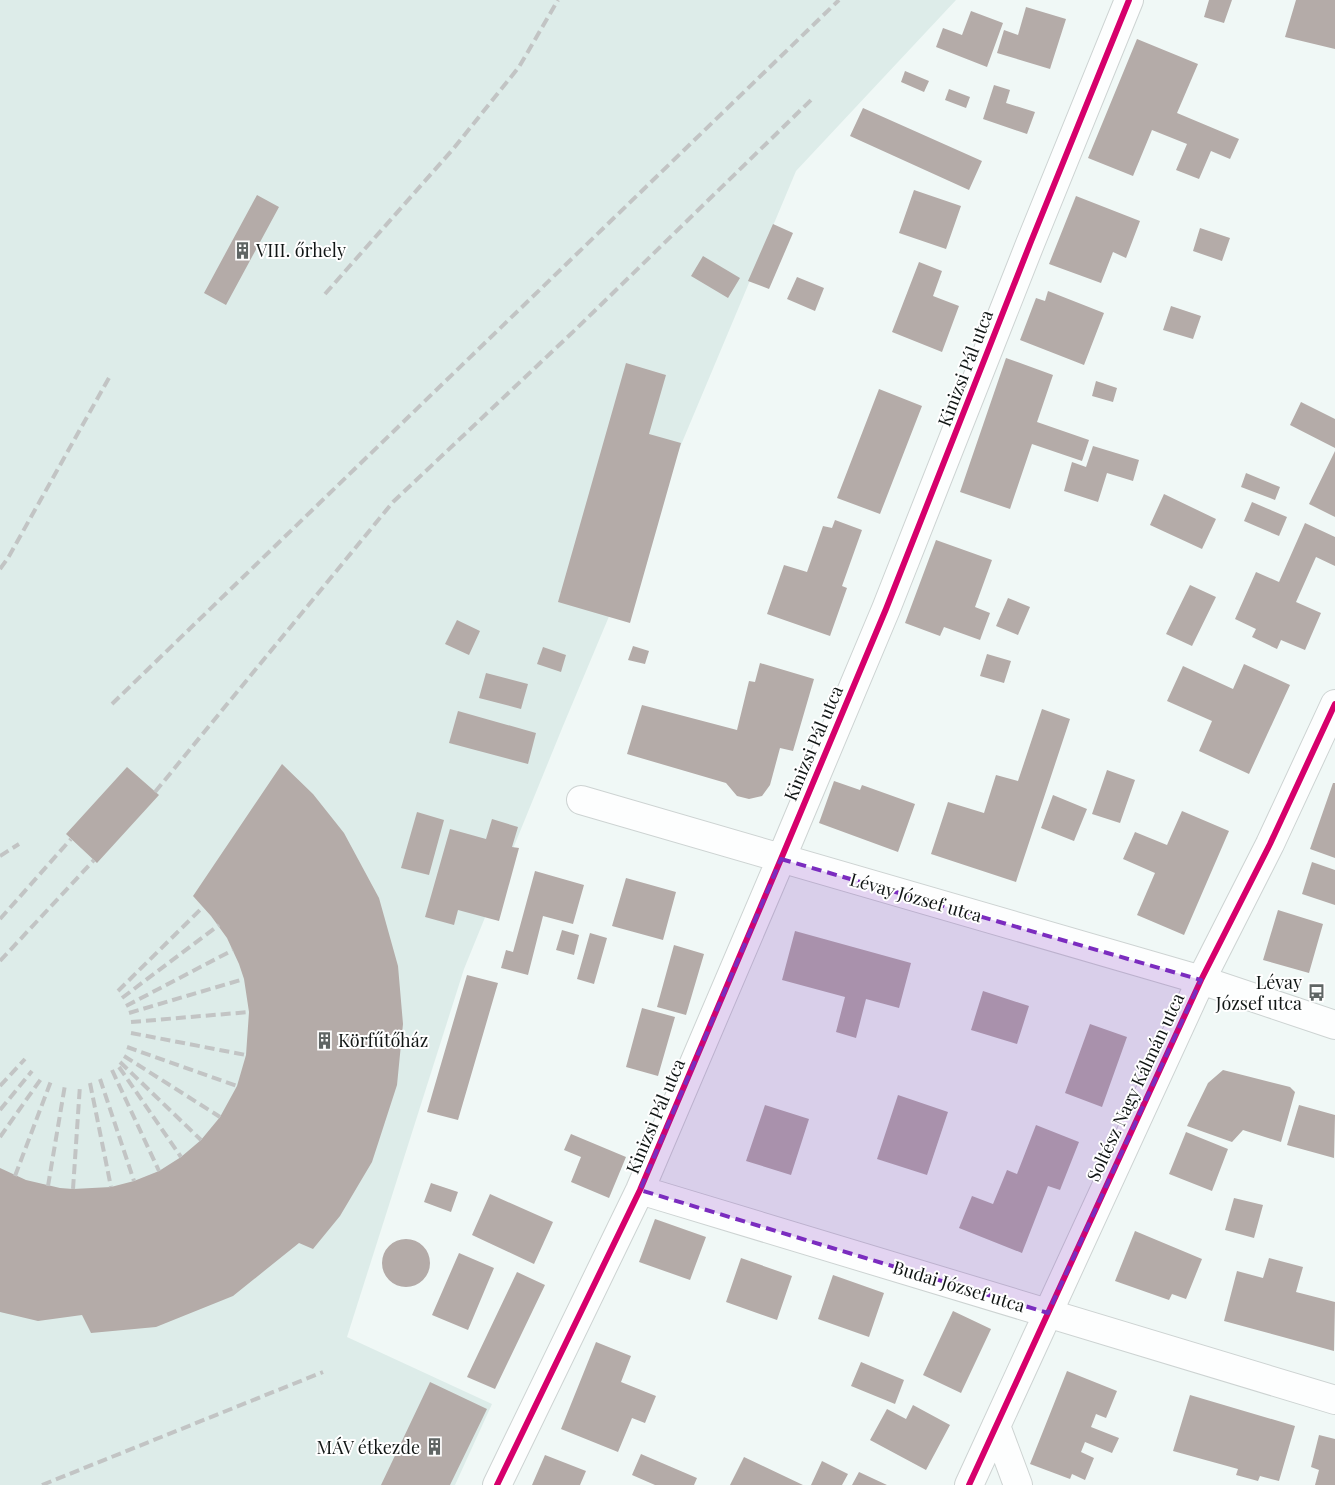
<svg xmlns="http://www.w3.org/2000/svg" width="1335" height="1485" viewBox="0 0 1335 1485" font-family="'Playfair Display',serif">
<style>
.built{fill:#ddece9}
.building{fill:#b4aba8}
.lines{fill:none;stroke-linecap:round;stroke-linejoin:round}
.minor-casing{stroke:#cdd3d2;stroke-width:30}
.minor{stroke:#fdfefe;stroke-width:28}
.rail{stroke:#c2c4c4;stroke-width:4;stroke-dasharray:10 5;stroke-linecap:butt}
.cycleway-casing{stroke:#fff;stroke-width:9}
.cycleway{stroke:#d6006c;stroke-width:6}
.marked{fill:#7b2cbf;fill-opacity:0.2;stroke:#7b2cbf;stroke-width:4;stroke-dasharray:10 6;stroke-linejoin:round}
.labels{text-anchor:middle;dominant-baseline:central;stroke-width:4;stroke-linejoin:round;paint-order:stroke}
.poi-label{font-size:18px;fill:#111615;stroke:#fff;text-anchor:start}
.street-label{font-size:18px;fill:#111615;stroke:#fff}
</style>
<rect width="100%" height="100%" fill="#f0f8f6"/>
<path class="built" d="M 0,0 L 956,0 L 796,171 L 563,726 L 464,969 L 347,1337 L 492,1404 L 455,1485 L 0,1485 Z"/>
<path class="building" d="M 1209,0 L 1232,0 L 1224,23 L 1204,17 Z
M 1296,0 L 1335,0 L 1335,49 L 1285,37 Z
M 1026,7 L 1066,19 L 1050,69 L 997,53 L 1004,30 L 1018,35 Z
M 971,11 L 1003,23 L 987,67 L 936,47 L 943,28 L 962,35 Z
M 1137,39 L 1198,64 L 1177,113 L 1239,139 L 1230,159 L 1211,151 L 1199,179 L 1176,170 L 1187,144 L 1152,130 L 1133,176 L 1088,158 Z
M 905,71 L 929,81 L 924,92 L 901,82 Z
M 994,85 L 1010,90 L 1006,103 L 1035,112 L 1027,134 L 983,119 Z
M 949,89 L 970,97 L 966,108 L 945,100 Z
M 863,108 L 982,161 L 969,190 L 850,136 Z
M 914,190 L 961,206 L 946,249 L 899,233 Z
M 257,195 L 279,207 L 226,305 L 204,293 Z
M 1076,196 L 1140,221 L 1126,258 L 1113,252 L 1101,283 L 1049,264 Z
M 773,224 L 793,233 L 769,289 L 748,281 Z
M 1200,228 L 1230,238 L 1222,261 L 1193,251 Z
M 703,256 L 740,278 L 728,298 L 691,276 Z
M 919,262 L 942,271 L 933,296 L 959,306 L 942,352 L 892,332 Z
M 797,277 L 824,288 L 815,311 L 787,299 Z
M 1048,291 L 1104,313 L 1084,365 L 1020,340 L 1036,298 L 1045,301 Z
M 1171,306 L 1201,316 L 1193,339 L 1163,330 Z
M 1006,358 L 1053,375 L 1037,422 L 1089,440 L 1082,461 L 1032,444 L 1010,509 L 960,492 Z
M 626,363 L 666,375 L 649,434 L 681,443 L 630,623 L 558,602 Z
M 1096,381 L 1117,388 L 1113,402 L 1092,396 Z
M 879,389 L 922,406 L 880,514 L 837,498 Z
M 1301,402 L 1335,419 L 1335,448 L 1290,425 Z
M 1093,446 L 1139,460 L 1133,481 L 1107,473 L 1098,502 L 1064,491 L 1072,462 L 1086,467 Z
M 1335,451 L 1335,517 L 1309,504 Z
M 1246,473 L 1280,487 L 1275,500 L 1241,487 Z
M 1164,494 L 1216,519 L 1202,549 L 1150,525 Z
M 1252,502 L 1287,517 L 1279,536 L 1244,521 Z
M 835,520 L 862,530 L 842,586 L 847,588 L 830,636 L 767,614 L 784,565 L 807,572 L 823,526 L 832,528 Z
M 1305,523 L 1335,537 L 1335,566 L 1316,557 L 1296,602 L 1321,613 L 1305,650 L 1281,640 L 1277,649 L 1252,637 L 1256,629 L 1235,619 L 1256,572 L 1279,582 Z
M 936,540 L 992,560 L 975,607 L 990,613 L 980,640 L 944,627 L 940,636 L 905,623 Z
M 1190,585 L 1216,597 L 1192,646 L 1166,634 Z
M 1008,598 L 1030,607 L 1018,635 L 996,626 Z
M 457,620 L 480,631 L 469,655 L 445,644 Z
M 633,646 L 649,651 L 645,664 L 628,660 Z
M 543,647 L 566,655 L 561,672 L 537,664 Z
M 987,654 L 1011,661 L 1004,683 L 980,676 Z
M 760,663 L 814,679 L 793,751 L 780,748 L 770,785 L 762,796 L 749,799 L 737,796 L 726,783 L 627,754 L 642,705 L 737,730 L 749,681 L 755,682 Z
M 1244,664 L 1290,685 L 1249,774 L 1199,751 L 1212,721 L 1167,701 L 1183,666 L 1233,689 Z
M 486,673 L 528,684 L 521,709 L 479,698 Z
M 1042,709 L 1070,719 L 1016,882 L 931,854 L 948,802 L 984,813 L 996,775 L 1018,781 Z
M 458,711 L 536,733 L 528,764 L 449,743 Z
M 282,764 L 313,794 L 344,833 L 379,898 L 398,966 L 403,1024 L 397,1085 L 372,1162 L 340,1216 L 313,1249 L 299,1243 L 233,1296 L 156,1327 L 91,1333 L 82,1315 L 38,1321 L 0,1312 L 0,1168 L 26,1180 L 60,1188 L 73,1189 L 111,1187 L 134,1181 L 159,1171 L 181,1157 L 201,1140 L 220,1117 L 237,1086 L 246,1055 L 249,1012 L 244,979 L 239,964 L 227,938 L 211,916 L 193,896 Z
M 127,767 L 159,795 L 97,863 L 66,834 Z
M 1107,770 L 1135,780 L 1120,823 L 1092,814 Z
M 834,781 L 860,790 L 862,785 L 915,804 L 898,852 L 819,823 Z
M 1333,783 L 1335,783 L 1335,858 L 1310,849 Z
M 1053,795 L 1087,809 L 1074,841 L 1041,828 Z
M 1182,811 L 1229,831 L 1184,935 L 1137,915 L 1155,873 L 1123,859 L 1135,832 L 1167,845 Z
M 417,812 L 444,820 L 429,875 L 401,868 Z
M 492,819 L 518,827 L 512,847 L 519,848 L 499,921 L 458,910 L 454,925 L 425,917 L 450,829 L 486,839 Z
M 1312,862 L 1335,870 L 1335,905 L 1302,894 Z
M 535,871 L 584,885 L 573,924 L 543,916 L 528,975 L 501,968 L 506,950 L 513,952 Z
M 626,878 L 676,892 L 663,940 L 612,926 Z
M 1278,910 L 1323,924 L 1309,973 L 1263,960 Z
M 562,930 L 579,935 L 574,955 L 556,950 Z
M 795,931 L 911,963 L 899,1008 L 866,999 L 856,1038 L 836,1032 L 845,997 L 782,980 Z
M 590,933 L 607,938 L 594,984 L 577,979 Z
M 674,945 L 704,954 L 686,1015 L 657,1007 Z
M 467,975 L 498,983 L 458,1120 L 427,1112 Z
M 983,991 L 1029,1006 L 1017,1044 L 971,1030 Z
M 642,1008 L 675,1017 L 658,1076 L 626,1067 Z
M 1090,1024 L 1127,1037 L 1102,1107 L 1065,1093 Z
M 1223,1070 L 1290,1087 L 1295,1092 L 1281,1142 L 1243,1130 L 1232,1142 L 1187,1126 L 1208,1083 Z
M 898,1095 L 948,1112 L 927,1175 L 877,1159 Z
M 765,1105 L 809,1119 L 791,1175 L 746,1161 Z
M 1299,1105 L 1335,1115 L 1334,1158 L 1287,1145 Z
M 1036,1125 L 1079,1142 L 1060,1190 L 1048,1186 L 1022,1253 L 959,1228 L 972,1196 L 993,1204 L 1007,1170 L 1017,1174 Z
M 1186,1132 L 1228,1149 L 1212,1191 L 1169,1174 Z
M 571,1134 L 626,1157 L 609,1198 L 571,1182 L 581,1157 L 564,1150 Z
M 431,1183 L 458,1192 L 451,1212 L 424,1202 Z
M 490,1194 L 553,1222 L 534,1264 L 472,1235 Z
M 1234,1198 L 1263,1205 L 1254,1238 L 1225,1230 Z
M 655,1219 L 706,1237 L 690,1280 L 639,1262 Z
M 1135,1231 L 1202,1259 L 1186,1299 L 1172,1294 L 1169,1300 L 1115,1281 Z
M382 1263a24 24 0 1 1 48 0a24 24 0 1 1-48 0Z
M 459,1253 L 494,1268 L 468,1330 L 432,1315 Z
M 741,1258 L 792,1276 L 777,1320 L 726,1302 Z
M 1269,1258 L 1303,1267 L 1296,1292 L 1335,1302 L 1334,1351 L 1224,1321 L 1237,1271 L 1263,1278 Z
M 517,1272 L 545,1285 L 495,1389 L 467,1377 Z
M 833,1275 L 884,1293 L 869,1337 L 818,1319 Z
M 953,1311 L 991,1329 L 961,1393 L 923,1375 Z
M 596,1342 L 631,1356 L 621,1382 L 656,1396 L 645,1423 L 632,1418 L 618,1452 L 561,1429 Z
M 861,1362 L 904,1380 L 895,1404 L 851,1386 Z
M 1067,1371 L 1117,1391 L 1106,1418 L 1096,1414 L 1091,1427 L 1119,1438 L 1112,1453 L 1085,1442 L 1081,1452 L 1094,1458 L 1085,1480 L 1072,1474 L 1070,1479 L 1030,1464 Z
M 430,1382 L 487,1409 L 450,1485 L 381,1485 Z
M 1190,1395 L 1295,1426 L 1279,1481 L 1260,1476 L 1258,1481 L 1236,1475 L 1238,1469 L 1173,1451 Z
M 913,1405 L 950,1425 L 926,1470 L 870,1440 L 887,1409 L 906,1419 Z
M 1319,1435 L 1335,1439 L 1335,1485 L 1315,1485 L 1319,1470 L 1311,1467 Z
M 641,1454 L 697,1478 L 694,1485 L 655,1485 L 632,1475 Z
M 545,1455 L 586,1471 L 580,1485 L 532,1485 Z
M 744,1457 L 803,1485 L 730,1485 Z
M 822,1461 L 848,1474 L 842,1485 L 811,1485 Z
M 859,1472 L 887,1485 L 852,1485 Z"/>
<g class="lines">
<defs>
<path id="minor" d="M 581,800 L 1201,980 L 1335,1025
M 640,1190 L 1335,1400
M 996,1426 L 1018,1485
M 497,1485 L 640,1190 L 781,859 L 886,609 L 1030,244 L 1129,0
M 969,1485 L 1201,980 L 1270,844 L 1335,704"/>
</defs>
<use href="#minor" class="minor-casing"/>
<use href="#minor" class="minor"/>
<path class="rail" d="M 325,294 L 454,148 L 519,67 L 558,0
M 0,569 L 8,558 L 110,376
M 112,704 L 839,0
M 155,792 L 393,502 L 575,330 L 811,100
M 0,856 L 19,844
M 0,919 L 71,839
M 0,961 L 94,860
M 118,991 L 203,907
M 122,998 L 219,925
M 126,1006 L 233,950
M 129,1013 L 244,979
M 131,1022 L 249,1012
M 131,1033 L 246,1055
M 127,1047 L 237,1086
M 124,1056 L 220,1117
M 120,1062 L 201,1140
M 119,1067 L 181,1157
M 112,1070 L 159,1171
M 100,1079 L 134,1181
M 90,1083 L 111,1187
M 0,1086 L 25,1059
M 0,1110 L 32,1071
M 0,1137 L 43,1076
M 15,1176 L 51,1081
M 48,1186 L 65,1085
M 73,1189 L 80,1085
M 42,1485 L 323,1372"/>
<defs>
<path id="cycleway" d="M 497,1485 L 640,1190 L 781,859 L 886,609 L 1030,244 L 1129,0
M 969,1485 L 1201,980 L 1270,844 L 1335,704"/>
</defs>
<use href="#cycleway" class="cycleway-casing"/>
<use href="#cycleway" class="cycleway"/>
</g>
<path class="marked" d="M 781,859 L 1201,980 L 1048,1313 L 640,1190 Z"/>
<defs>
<symbol id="building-bare" viewBox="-9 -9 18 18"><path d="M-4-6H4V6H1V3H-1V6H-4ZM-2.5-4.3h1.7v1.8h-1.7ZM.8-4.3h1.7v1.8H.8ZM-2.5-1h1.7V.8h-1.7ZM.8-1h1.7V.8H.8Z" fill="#5f6564" stroke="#fff" stroke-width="2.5" paint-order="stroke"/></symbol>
<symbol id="bus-bare" viewBox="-9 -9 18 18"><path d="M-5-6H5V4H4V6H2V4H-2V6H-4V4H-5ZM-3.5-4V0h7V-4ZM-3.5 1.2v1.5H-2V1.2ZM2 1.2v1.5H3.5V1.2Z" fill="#5f6564" stroke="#fff" stroke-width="2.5" paint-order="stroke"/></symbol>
</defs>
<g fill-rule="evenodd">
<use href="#building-bare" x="230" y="238" width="25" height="25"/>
<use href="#bus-bare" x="1304" y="980" width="25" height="25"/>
<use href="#building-bare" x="312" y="1028" width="25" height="25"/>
<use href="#building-bare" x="422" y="1434" width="25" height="25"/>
</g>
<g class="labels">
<g class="poi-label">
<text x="256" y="250">VIII. őrhely</text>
<text x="1302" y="982" text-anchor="end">Lévay<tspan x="1302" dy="21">József utca</tspan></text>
<text x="338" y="1040">Körfűtőház</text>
<text x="420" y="1447" text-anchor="end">MÁV étkezde</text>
</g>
<g class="street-label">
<text transform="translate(965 368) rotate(-69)">Kinizsi Pál utca</text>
<text transform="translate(813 743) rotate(-67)">Kinizsi Pál utca</text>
<text transform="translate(916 897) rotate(16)">Lévay József utca</text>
<text transform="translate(1135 1087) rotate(-65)">Soltész Nagy Kálmán utca</text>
<text transform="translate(655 1116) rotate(-67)">Kinizsi Pál utca</text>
<text transform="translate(959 1286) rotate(17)">Budai József utca</text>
</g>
</g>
</svg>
